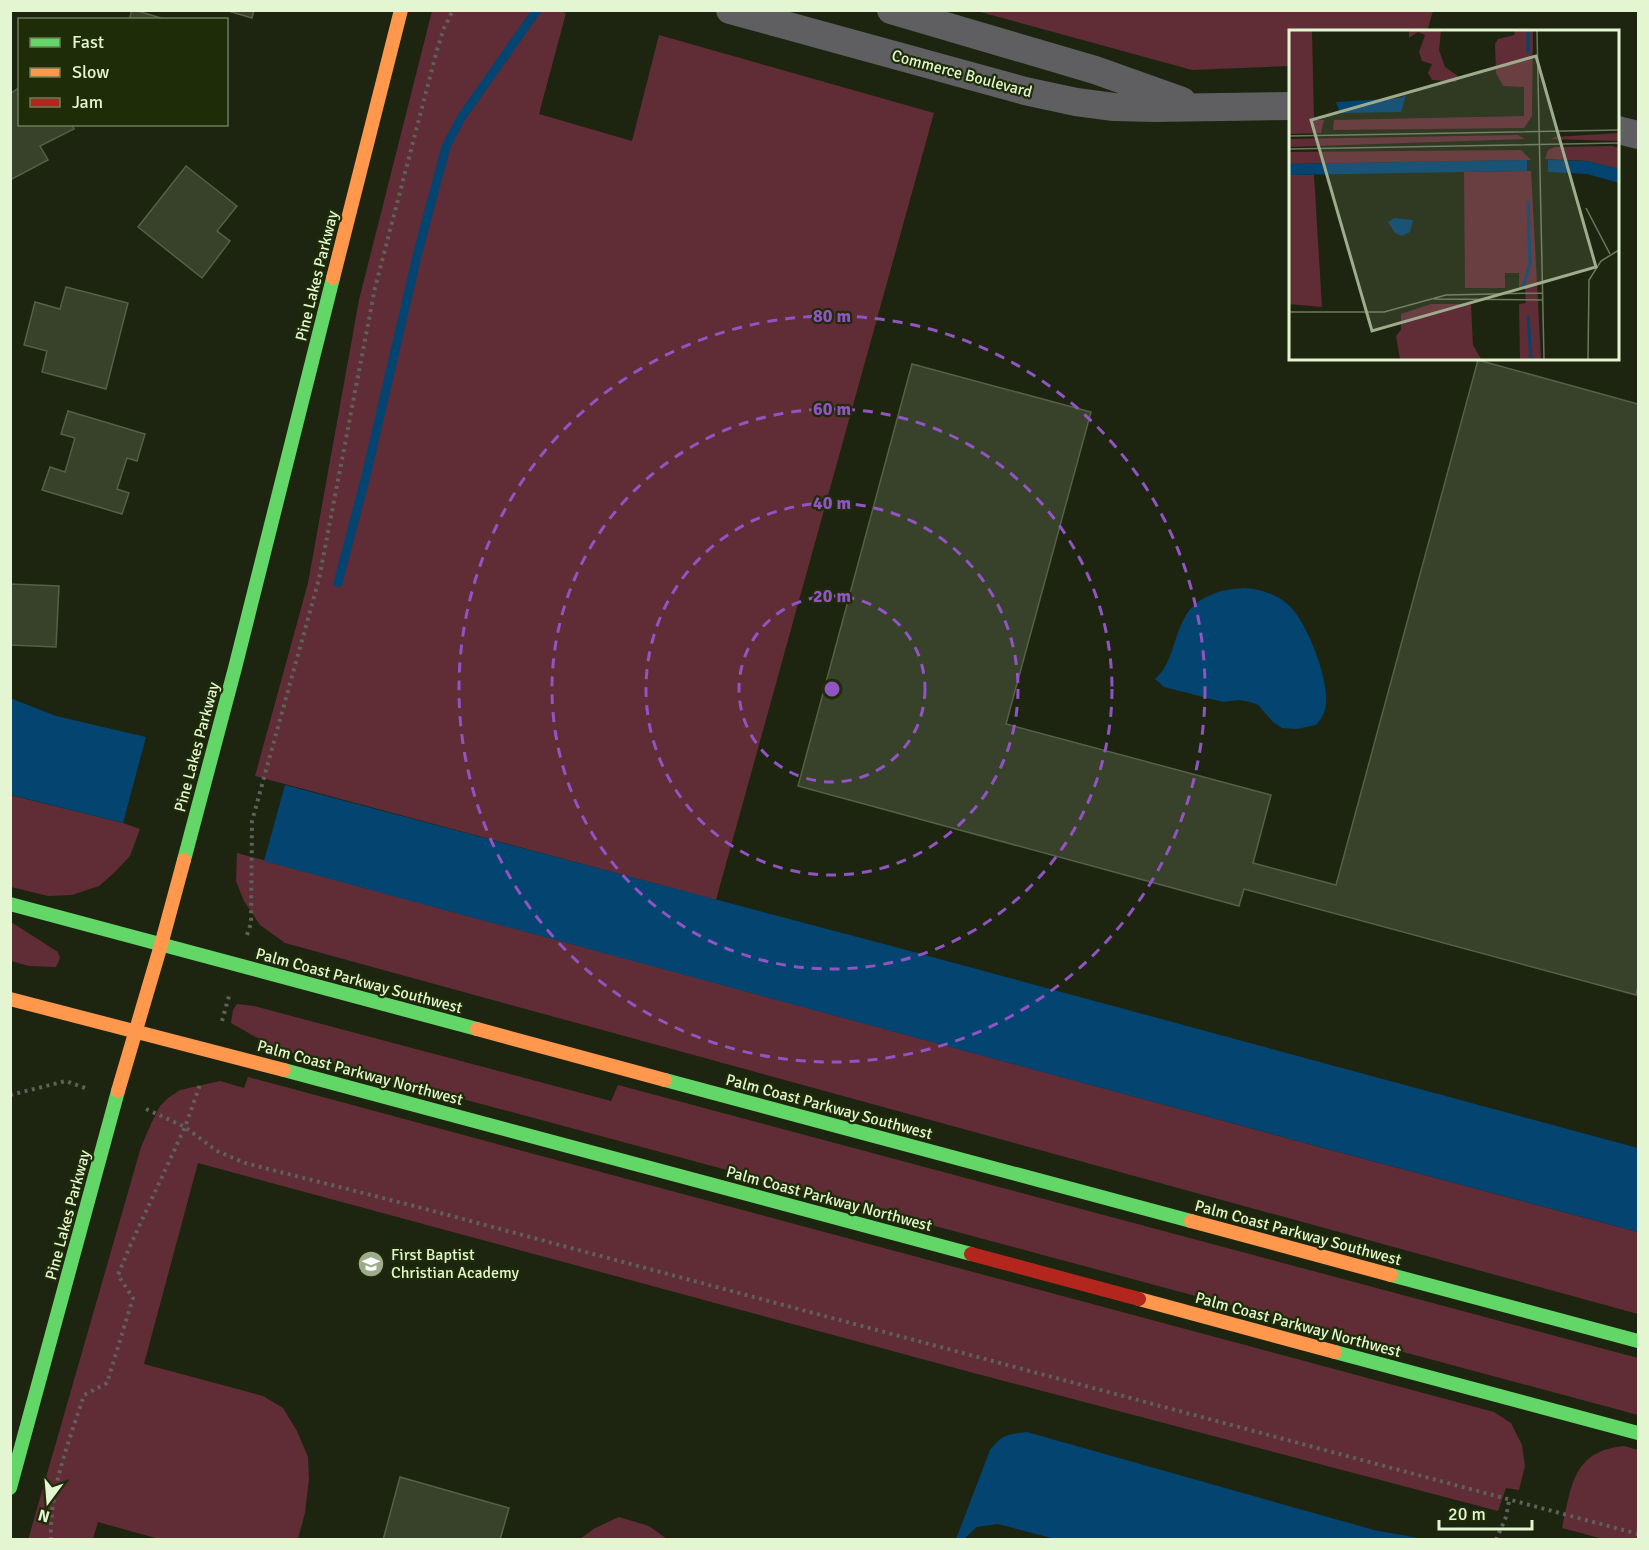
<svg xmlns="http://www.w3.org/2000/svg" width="1649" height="1550" viewBox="0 0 1649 1550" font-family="Signika,sans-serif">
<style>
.green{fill:#602c35}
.water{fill:#034471}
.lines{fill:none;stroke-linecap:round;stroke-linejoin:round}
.stream{stroke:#034471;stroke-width:9}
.building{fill:#384129;stroke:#565f49;stroke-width:1.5}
.path{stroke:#5e605a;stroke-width:4;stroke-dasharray:3 4.5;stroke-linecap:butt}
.street{stroke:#5f5e60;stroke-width:28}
.fast{stroke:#63d668;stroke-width:14}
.slow{stroke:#ff974d;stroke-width:14}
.jam{stroke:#b3261e;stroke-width:14}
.ring{fill:none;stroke:#9054c3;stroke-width:3;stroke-dasharray:10 8}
.labels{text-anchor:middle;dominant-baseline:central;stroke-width:4.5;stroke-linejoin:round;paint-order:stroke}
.street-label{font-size:16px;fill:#e3f5d1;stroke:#1e2d08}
.poi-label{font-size:16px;fill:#e3f5d1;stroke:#1e2d08;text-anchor:start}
.inset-river{fill:none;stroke:#034471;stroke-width:3}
.inset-road{fill:none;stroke:#6c785d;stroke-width:1.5}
.view{fill:#9eac8d;fill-opacity:0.15;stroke:#9eac8d;stroke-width:3}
.inset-edge{fill:none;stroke:#e3f5d1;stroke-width:3}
.centre{fill:#9054c3;stroke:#1e2d08;stroke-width:3}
.ring-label{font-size:18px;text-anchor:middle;font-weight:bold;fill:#9054c3;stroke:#1e2d08;stroke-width:4.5;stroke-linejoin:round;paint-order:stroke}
</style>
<rect width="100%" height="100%" fill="#1d2510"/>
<path class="green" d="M 554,10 L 566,13 L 539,114 L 632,141 L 659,35 L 934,113 L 716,900 L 255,776 L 308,583 L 359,300 L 432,11 Z
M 977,11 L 1433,10 L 1433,11 L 1427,31 L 1290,32 L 1290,66 L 1192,70 Z
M 10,795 L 123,823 L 140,829 L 130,856 L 115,872 L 99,886 L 72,895 L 48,896 L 11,887 Z
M 237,853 L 1327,1149 L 1638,1232 L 1638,1314 L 285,943 L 260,925 L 244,901 L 236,881 Z
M 11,922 L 58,952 L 60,958 L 56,967 L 29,966 L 11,961 Z
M 237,1004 L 254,1006 L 611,1101 L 618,1085 L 1638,1358 L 1638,1415 L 277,1049 L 231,1023 L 233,1010 Z
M 248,1077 L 1494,1412 L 1511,1423 L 1522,1445 L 1525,1466 L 1519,1490 L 1506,1488 L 1498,1511 L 970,1372 L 198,1163 L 144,1364 L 263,1396 L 283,1408 L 297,1431 L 308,1457 L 309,1479 L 305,1513 L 298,1539 L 159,1539 L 98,1522 L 93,1539 L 28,1540 L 141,1147 L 151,1124 L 160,1106 L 168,1098 L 180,1090 L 220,1081 L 244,1088 Z
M 1624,1446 L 1638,1450 L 1638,1539 L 1603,1539 L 1562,1528 C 1572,1486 1572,1451 1624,1446 Z
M 619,1517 L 649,1526 L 667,1539 L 580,1539 L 595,1528 Z"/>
<path class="water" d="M 1245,588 C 1259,589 1273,593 1285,602 C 1306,617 1329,679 1326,704 C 1325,713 1322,718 1316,725 L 1297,729 L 1282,728 L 1273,722 L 1258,705 L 1250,702 L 1239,700 L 1223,702 L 1164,687 L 1155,679 C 1163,672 1166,665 1170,656 C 1175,643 1178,629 1185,617 C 1197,595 1223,589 1245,588 Z
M 10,698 L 56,716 L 146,737 L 123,823 L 11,795 Z
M 285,785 L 899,948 L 1638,1148 L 1638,1232 L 1327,1149 L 264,861 Z
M 1027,1432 L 1374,1530 L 1424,1539 L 1059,1540 L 998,1524 L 977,1527 L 964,1539 L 956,1539 L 990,1450 C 1003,1434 1006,1435 1027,1432 Z"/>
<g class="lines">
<path class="stream" d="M 338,583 L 366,476 L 417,256 L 446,147 L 461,118 L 537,10"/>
</g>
<path class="building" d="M 132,10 L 134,10 L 168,20 L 129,20 Z
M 225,10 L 254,10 L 252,18 Z
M 20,87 L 20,124 L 72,124 L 74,129 L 40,146 L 48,160 L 10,180 L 10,94 Z
M 186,166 L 237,206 L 217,231 L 230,241 L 202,278 L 138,227 Z
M 66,287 L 128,303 L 106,389 L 42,372 L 47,351 L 24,345 L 35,302 L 60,309 Z
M 1478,360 L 1638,404 L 1638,986 L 1636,995 L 1244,889 L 1239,906 L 798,786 L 912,364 L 1091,412 L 1006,724 L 1271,795 L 1253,863 L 1336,885 Z
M 68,411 L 145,434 L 137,461 L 127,458 L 117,489 L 129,493 L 122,514 L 42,490 L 50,467 L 65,472 L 75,438 L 61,434 Z
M 10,584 L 59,586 L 56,647 L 10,645 Z
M 400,1477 L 509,1508 L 500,1540 L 383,1540 Z"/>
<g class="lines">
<path class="path" d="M 247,935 L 251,923 L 252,821 L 319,579 L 375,288 L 437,50 L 444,28 L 453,10
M 222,1021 L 229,996
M 10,1095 L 66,1081 L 85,1088
M 146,1109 L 185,1127 L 217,1151 L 245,1163 L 418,1207 L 1638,1534
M 51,1540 C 49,1490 69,1442 84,1395 L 107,1383 L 133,1298 L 118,1275 L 130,1246 L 185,1127 L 201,1082
M 1496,1540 L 1506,1517 L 1509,1501"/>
<path class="street" d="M 730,10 L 1025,91 L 1076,102 L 1114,107 L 1155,108 L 1290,106
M 891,10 L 1095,70 L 1182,101
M 1618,130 L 1638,135"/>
<path class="fast" d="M 184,860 L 235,668 L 333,278
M 10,904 L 477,1029
M 284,1070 L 971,1254
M 665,1080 L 1191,1221
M 1391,1275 L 1638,1341
M 1335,1352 L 1638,1433
M 10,1488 L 118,1091"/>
<path class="slow" d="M 333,278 L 401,10
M 10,999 L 284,1070
M 477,1029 L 665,1080
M 118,1091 L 161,945 L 184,860
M 1191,1221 L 1391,1275
M 1139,1299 L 1335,1352"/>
<path class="jam" d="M 971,1254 L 1139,1299"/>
</g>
<g class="ring">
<circle cx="832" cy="689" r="93"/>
<circle cx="832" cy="689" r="186"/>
<circle cx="832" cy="689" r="280"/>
<circle cx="832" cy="689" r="373"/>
</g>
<defs>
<symbol id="school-disc" viewBox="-11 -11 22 22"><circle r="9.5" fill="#9eac8d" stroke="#1e2d08"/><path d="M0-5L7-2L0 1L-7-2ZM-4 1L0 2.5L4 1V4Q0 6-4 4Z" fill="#fff"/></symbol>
</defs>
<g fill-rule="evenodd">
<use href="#school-disc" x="356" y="1249" width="30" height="30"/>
</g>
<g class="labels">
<g class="street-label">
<text transform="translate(962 74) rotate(15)">Commerce Boulevard</text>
<text transform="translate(317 276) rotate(-76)">Pine Lakes Parkway</text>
<text transform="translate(197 747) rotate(-75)">Pine Lakes Parkway</text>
<text transform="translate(359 981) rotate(15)">Palm Coast Parkway Southwest</text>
<text transform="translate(360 1073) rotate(15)">Palm Coast Parkway Northwest</text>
<text transform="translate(829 1107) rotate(15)">Palm Coast Parkway Southwest</text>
<text transform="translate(829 1199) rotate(15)">Palm Coast Parkway Northwest</text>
<text transform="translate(68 1215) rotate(-75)">Pine Lakes Parkway</text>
<text transform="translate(1298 1233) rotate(15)">Palm Coast Parkway Southwest</text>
<text transform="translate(1298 1325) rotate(15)">Palm Coast Parkway Northwest</text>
</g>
<g class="poi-label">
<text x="391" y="1255">First Baptist<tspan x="391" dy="18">Christian Academy</tspan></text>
</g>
</g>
<g transform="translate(1289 30)">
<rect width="330" height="330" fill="#1d2510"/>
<path d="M 0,1 L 23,1 L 25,90 L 35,90 L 32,103 L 0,104 ZM 120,1 L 152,1 L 150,20 L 156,37 L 169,46 L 167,52 L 143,50 L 139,43 L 143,34 L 133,31 L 130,22 L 136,5 L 129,2 L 120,8 ZM 226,1 L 244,1 L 243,86 L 235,98 L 44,100 L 45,90 L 235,86 L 235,57 L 214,56 L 207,43 L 206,14 L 209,9 L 225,5 ZM 330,103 L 330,111 L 262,109 L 266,107 ZM 229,105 L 236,109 L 0,117 L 0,109 ZM 323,116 L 330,118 L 330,139 L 298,131 L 256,129 L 259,120 L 266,117 ZM 232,120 L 242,130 L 0,134 L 0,122 ZM 242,141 L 252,329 L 231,329 L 230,274 L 237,273 L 236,257 L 230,257 L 230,243 L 216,243 L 216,258 L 176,258 L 175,142 ZM 0,145 L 25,145 L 33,277 L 0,274 ZM 142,274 L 182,274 L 184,315 L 192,329 L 111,329 L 107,306 L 112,300 L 112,284 Z" fill="#602c35"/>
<path d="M 117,65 L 112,82 L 51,83 L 47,72 L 112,68 ZM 238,130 L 238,141 L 0,145 L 0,134 ZM 259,130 L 298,131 L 330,139 L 330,153 L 298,144 L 259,142 ZM 105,188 L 124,190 L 121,202 L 113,206 L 106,203 L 99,192 Z" fill="#034471"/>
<path class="inset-river" d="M 239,1 L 239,23M 234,257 L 241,234 L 239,171M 239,286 L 242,329"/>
<path class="inset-road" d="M 248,1 L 255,329M 0,106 L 330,100M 0,119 L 330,113M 297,178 L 321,224M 145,269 L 253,270M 0,282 L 95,282 L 157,265 L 253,263M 299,329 L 300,250 L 312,231 L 330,220"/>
<path class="view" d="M 247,26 L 307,237 L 83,301 L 22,90 Z"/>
<rect width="330" height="330" class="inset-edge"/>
</g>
<circle cx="832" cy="689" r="9" class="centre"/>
<g class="ring-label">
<text x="832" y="322">80 m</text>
<text x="832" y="415">60 m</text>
<text x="832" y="509">40 m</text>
<text x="832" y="602">20 m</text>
</g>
<rect width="1649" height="1550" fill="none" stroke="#e3f5d1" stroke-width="24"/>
<rect x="18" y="18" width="210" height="108" fill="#1e2d08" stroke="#6d7d58" stroke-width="1.5"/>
<rect x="30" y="38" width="30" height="9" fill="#63d668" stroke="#6d7d58" stroke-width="1.5"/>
<text x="72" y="48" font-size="18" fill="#e3f5d1">Fast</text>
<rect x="30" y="68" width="30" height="9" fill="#ff974d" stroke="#6d7d58" stroke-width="1.5"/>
<text x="72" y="78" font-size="18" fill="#e3f5d1">Slow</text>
<rect x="30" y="98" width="30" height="9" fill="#b3261e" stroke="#6d7d58" stroke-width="1.5"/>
<text x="72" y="108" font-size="18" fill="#e3f5d1">Jam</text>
<g transform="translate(48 1502) rotate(196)" stroke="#1e2d08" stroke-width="4.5" paint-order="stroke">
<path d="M0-4.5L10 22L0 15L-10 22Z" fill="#e3f5d1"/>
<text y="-9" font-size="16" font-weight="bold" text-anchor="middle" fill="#e3f5d1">N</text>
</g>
<path d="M1439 1520v9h93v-9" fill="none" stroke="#e3f5d1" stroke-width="3"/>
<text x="1448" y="1520" font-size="18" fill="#e3f5d1" stroke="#1e2d08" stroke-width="4.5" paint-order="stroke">20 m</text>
</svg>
